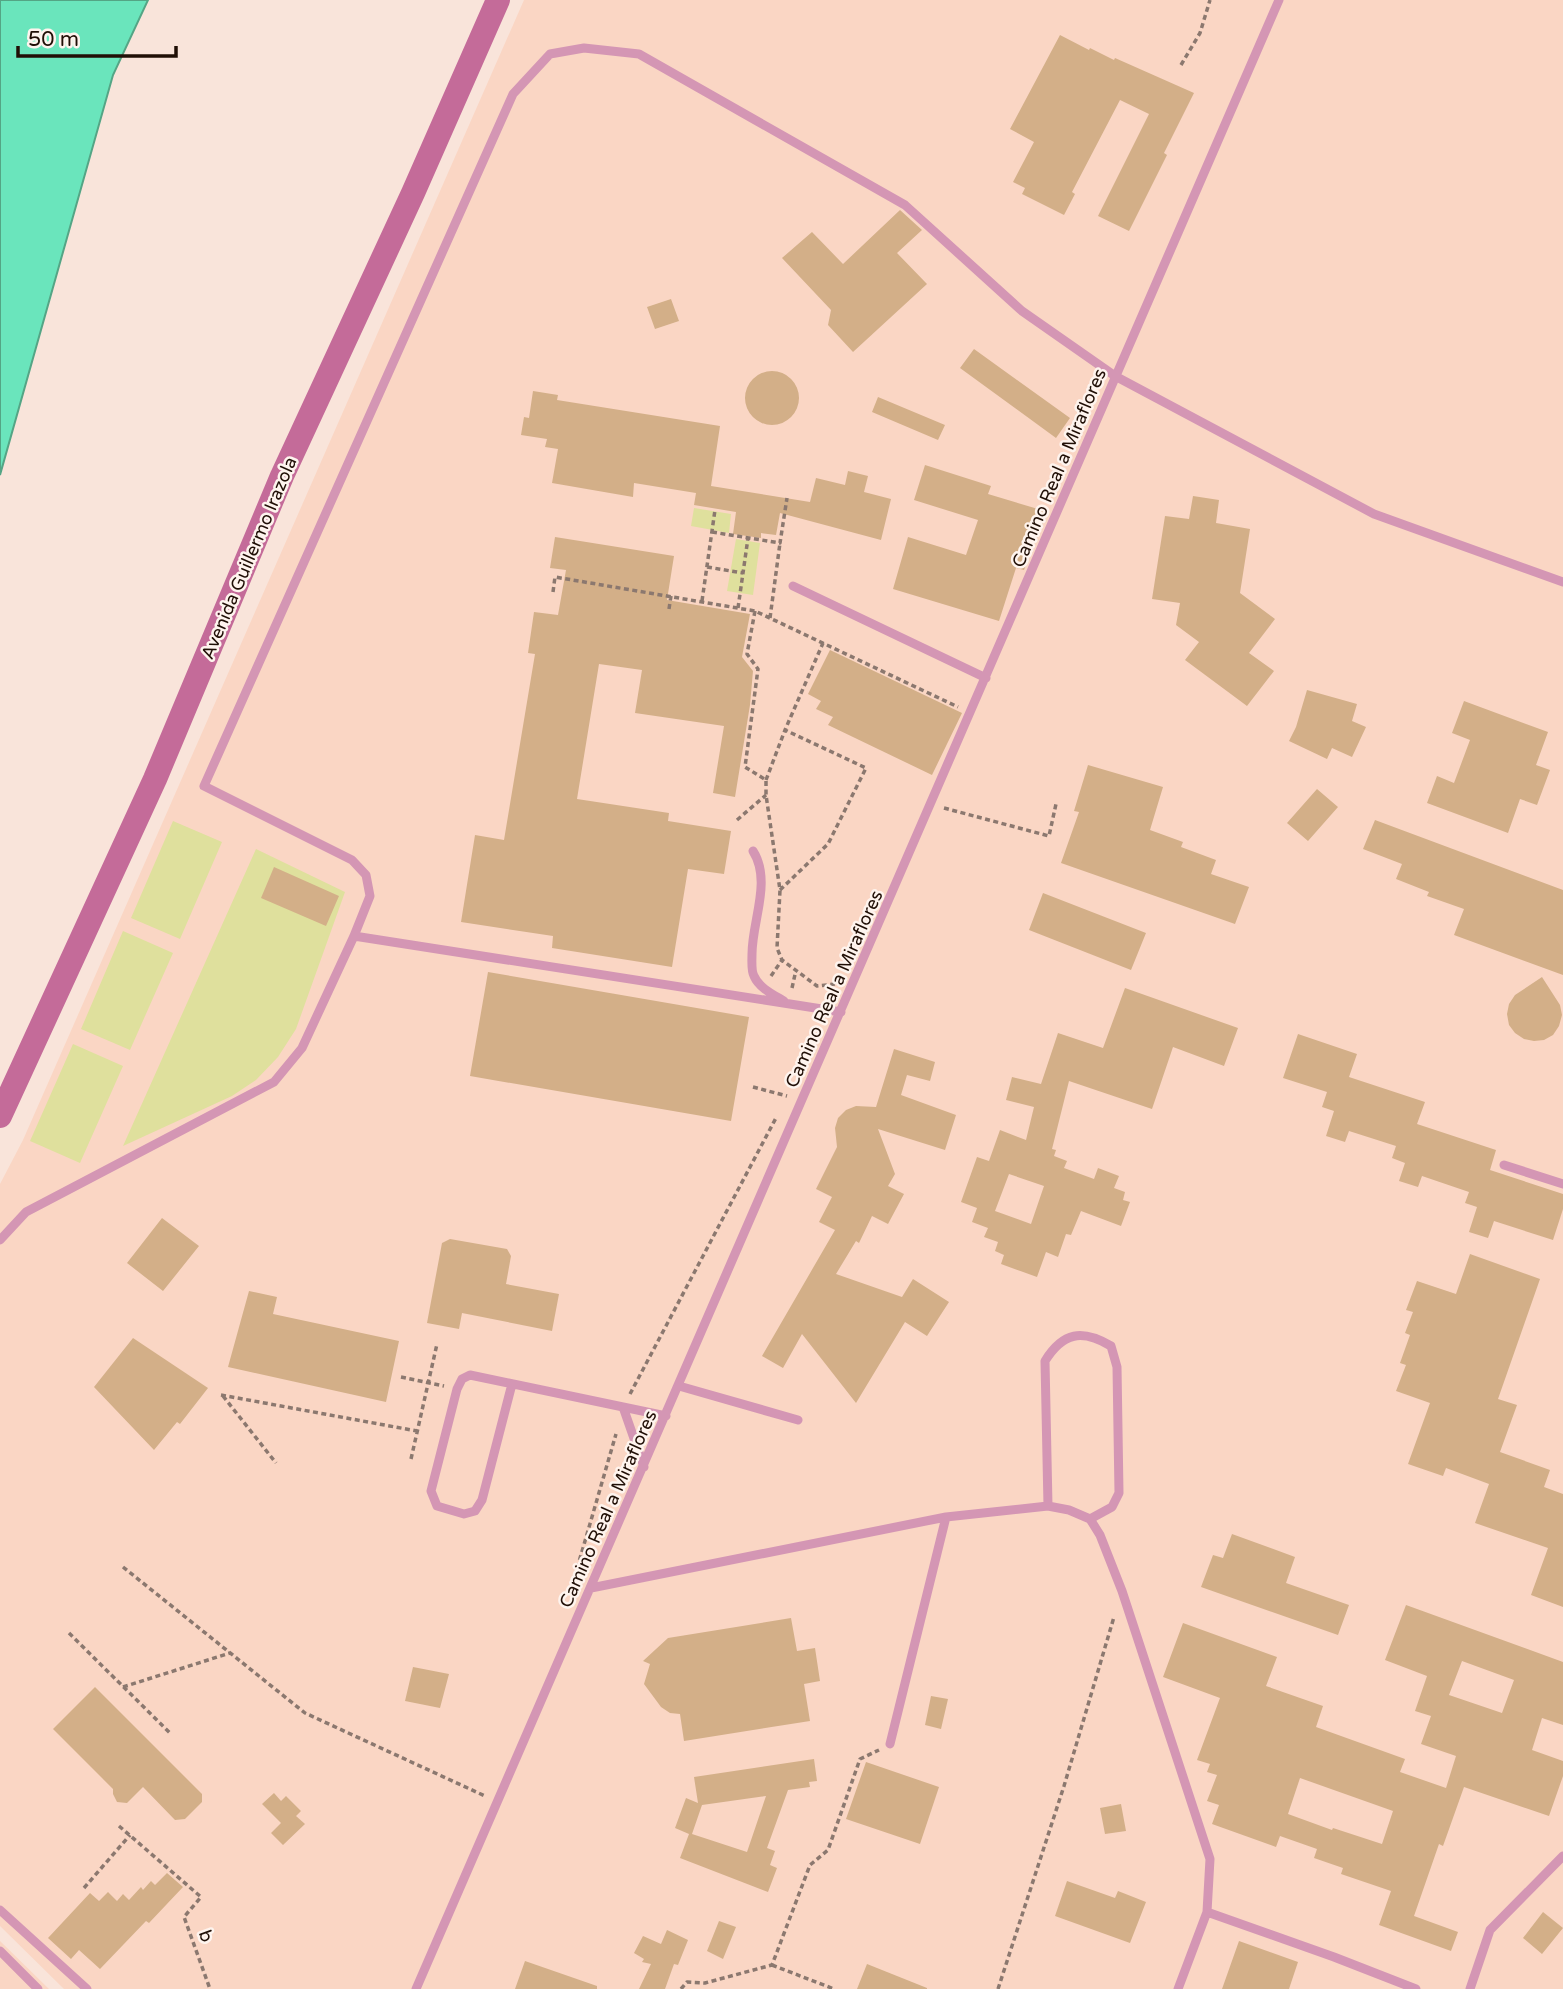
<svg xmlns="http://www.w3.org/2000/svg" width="1563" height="1989" viewBox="0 0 1563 1989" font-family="'Varela Round',sans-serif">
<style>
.built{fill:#fad6c4}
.green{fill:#dfe09d}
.water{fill:#6ae5bc;stroke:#54a585;stroke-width:2}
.building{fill:#d3af88;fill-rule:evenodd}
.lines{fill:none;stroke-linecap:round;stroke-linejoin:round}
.path{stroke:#8b786f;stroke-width:3.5;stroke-dasharray:5 3.5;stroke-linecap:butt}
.lane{stroke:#d496b4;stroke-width:9}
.secondary{stroke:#c46b99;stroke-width:24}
.labels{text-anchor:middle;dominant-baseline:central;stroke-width:5;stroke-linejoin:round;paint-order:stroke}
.street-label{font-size:18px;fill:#200f06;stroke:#fef4ee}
</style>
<rect width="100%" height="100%" fill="#f9e4da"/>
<path class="built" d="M 524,0 L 1563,0 L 1563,1989 L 64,1989 L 0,1926 L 0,1184 L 23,1140 Z
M 0,1941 L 49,1989 L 0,1989 Z"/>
<path class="green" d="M 694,508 L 731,514 L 729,533 L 691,526 Z
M 736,539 L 760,543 L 753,595 L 727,591 Z
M 173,821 L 222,842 L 180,939 L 131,918 Z
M 256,849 L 345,892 L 296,1029 L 278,1057 L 256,1080 L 232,1096 L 123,1146 Z
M 123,931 L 173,953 L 130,1050 L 81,1029 Z
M 73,1044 L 123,1066 L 80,1163 L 30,1141 Z"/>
<path class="water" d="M 0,0 L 148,0 L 113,75 L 0,475 Z"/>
<path class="building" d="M 1060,35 L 1089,50 L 1090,48 L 1114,60 L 1115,58 L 1194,93 L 1164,153 L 1167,155 L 1129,231 L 1098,216 L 1149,114 L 1120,100 L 1072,192 L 1075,194 L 1064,215 L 1022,194 L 1025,188 L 1013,182 L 1034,142 L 1010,129 Z
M 900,210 L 922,230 L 897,253 L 927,284 L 853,352 L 828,325 L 831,310 L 782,258 L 812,232 L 843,264 Z
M 671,299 L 679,321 L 655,329 L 647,307 Z
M 974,349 L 1070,418 L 1056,438 L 960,368 Z
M745 398a27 27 0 1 1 54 0a27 27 0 1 1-54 0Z
M 533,391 L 558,395 L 557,400 L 720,426 L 711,486 L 810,502 L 816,478 L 845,485 L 848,471 L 868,476 L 864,492 L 891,499 L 881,540 L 780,513 L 776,535 L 761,533 L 761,538 L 733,534 L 736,512 L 694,505 L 696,493 L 634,483 L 633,497 L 552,483 L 558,449 L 545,447 L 547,439 L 521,435 L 524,417 L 529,418 Z
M 878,397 L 945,425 L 938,440 L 872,412 Z
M 925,465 L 991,486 L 988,494 L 1048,512 L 1024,570 L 1016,568 L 999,621 L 893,589 L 908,537 L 966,555 L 978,520 L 914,500 Z
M 1193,496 L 1219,500 L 1216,523 L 1250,529 L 1240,593 L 1275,619 L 1249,653 L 1274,671 L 1247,706 L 1185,660 L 1199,642 L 1176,625 L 1180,603 L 1152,599 L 1165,516 L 1189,519 Z
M 555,537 L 674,556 L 667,600 L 750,614 L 742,657 L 753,671 L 750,705 L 735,797 L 713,793 L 724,726 L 635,713 L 642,670 L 599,664 L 577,799 L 669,813 L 668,821 L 731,831 L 724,874 L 688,869 L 672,967 L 552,948 L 553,936 L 461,922 L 475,835 L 504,840 L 535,654 L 528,653 L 534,612 L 558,615 L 566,570 L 550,568 Z
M 830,650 L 962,713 L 932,775 L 828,725 L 833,717 L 816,709 L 821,701 L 808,694 Z
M 1307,690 L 1357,704 L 1352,721 L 1366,727 L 1352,757 L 1332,748 L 1327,759 L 1289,741 L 1296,727 Z
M 1464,701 L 1548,732 L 1536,765 L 1550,770 L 1537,805 L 1520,799 L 1508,833 L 1427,803 L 1437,776 L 1454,783 L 1470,740 L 1452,733 Z
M 1088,765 L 1163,787 L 1150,830 L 1183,842 L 1181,847 L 1216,860 L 1211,874 L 1249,887 L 1235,924 L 1061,863 L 1079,812 L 1074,811 Z
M 1317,789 L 1338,807 L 1308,841 L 1287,823 Z
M 1375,820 L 1563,890 L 1563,975 L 1454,935 L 1464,909 L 1427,896 L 1429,892 L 1396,879 L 1402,864 L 1363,849 Z
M 274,867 L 339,896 L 326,926 L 261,898 Z
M 1043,893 L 1146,933 L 1131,970 L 1029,930 Z
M 488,972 L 749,1017 L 731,1121 L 470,1076 Z
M 1542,977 L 1560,1005 L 1562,1015 L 1559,1026 L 1553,1035 L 1544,1040 L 1534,1041 L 1524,1039 L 1515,1033 L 1509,1025 L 1507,1014 L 1509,1004 L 1515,995 Z
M 1125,988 L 1238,1028 L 1224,1066 L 1173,1047 L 1152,1109 L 1069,1081 L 1052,1149 L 1056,1150 L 1054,1156 L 1067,1161 L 1064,1168 L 1094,1179 L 1098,1168 L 1119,1176 L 1114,1188 L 1125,1192 L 1123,1200 L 1130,1202 L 1121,1226 L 1081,1211 L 1071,1235 L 1066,1234 L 1058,1257 L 1046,1252 L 1037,1277 L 1001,1264 L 1004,1255 L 995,1251 L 998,1242 L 984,1237 L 988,1228 L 972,1222 L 977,1208 L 961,1202 L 977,1157 L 989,1161 L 1000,1130 L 1026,1140 L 1034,1107 L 1006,1100 L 1012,1077 L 1041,1084 L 1058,1033 L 1103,1048 ZM 1009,1174 L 1044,1186 L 1031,1224 L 995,1211 Z
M 1298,1034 L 1357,1054 L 1349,1077 L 1425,1102 L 1417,1124 L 1496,1150 L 1490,1170 L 1563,1194 L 1563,1209 L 1553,1240 L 1494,1221 L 1488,1238 L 1469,1232 L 1477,1207 L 1465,1203 L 1469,1192 L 1422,1176 L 1418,1187 L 1399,1181 L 1405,1163 L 1392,1158 L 1396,1146 L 1349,1131 L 1345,1142 L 1326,1136 L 1334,1111 L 1322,1107 L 1327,1092 L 1283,1078 Z
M 894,1049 L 935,1062 L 930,1081 L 907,1075 L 901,1095 L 956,1115 L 945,1150 L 878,1129 L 895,1174 L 888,1186 L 904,1194 L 888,1224 L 872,1216 L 859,1243 L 856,1241 L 836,1274 L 902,1297 L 913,1279 L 949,1302 L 927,1336 L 905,1322 L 856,1403 L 802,1334 L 783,1368 L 762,1356 L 835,1230 L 819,1222 L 832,1197 L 816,1189 L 837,1147 L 835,1128 L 838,1118 L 846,1110 L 856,1106 L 876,1107 Z
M 162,1218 L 199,1246 L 163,1291 L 127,1263 Z
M 450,1239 L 507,1249 L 511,1256 L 506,1284 L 559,1294 L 552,1331 L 462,1313 L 459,1329 L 427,1323 L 442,1243 Z
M 1470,1254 L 1540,1279 L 1498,1399 L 1517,1405 L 1500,1452 L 1550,1470 L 1544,1487 L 1563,1494 L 1563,1607 L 1531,1595 L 1548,1548 L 1475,1523 L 1489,1484 L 1446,1468 L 1443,1476 L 1408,1464 L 1430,1403 L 1396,1391 L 1406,1365 L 1400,1363 L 1410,1335 L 1405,1333 L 1413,1312 L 1406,1310 L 1417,1281 L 1456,1294 Z
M 249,1291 L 277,1297 L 273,1314 L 399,1341 L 386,1402 L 228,1367 Z
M 133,1338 L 208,1388 L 180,1424 L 177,1422 L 154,1450 L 94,1387 Z
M 1232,1534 L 1295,1557 L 1286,1583 L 1349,1605 L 1338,1635 L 1201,1587 L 1213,1555 L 1223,1558 Z
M 1406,1605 L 1563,1662 L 1563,1725 L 1542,1718 L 1532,1750 L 1563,1761 L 1563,1776 L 1549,1816 L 1464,1787 L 1443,1846 L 1439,1844 L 1414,1916 L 1458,1932 L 1451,1951 L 1379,1925 L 1391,1891 L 1341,1874 L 1343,1868 L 1314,1858 L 1317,1849 L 1280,1836 L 1276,1847 L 1212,1824 L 1219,1805 L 1207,1801 L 1217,1775 L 1207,1772 L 1210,1764 L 1197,1760 L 1220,1698 L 1163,1677 L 1183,1623 L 1277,1657 L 1266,1686 L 1323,1706 L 1316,1727 L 1405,1759 L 1400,1772 L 1446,1788 L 1456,1756 L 1421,1744 L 1431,1716 L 1415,1711 L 1427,1676 L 1385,1660 ZM 1462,1661 L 1514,1680 L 1502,1713 L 1449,1695 ZM 1300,1778 L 1393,1811 L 1382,1844 L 1333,1828 L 1332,1830 L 1288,1814 Z
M 791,1618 L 797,1651 L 815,1648 L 820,1681 L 804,1684 L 810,1721 L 684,1741 L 680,1714 L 670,1713 L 661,1707 L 644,1684 L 650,1664 L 643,1661 L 668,1638 Z
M 413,1667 L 449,1674 L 440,1708 L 405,1701 Z
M 95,1687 L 202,1794 L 202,1802 L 185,1819 L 175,1820 L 143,1787 L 127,1803 L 117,1802 L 113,1794 L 113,1789 L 53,1729 Z
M 931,1696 L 948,1699 L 941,1729 L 925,1725 Z
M 814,1759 L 817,1781 L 809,1782 L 810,1787 L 788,1790 L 767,1848 L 775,1851 L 770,1865 L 777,1868 L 768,1892 L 680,1858 L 689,1834 L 675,1828 L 686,1798 L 698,1803 L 694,1777 ZM 766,1796 L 747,1852 L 692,1834 L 702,1805 Z
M 866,1762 L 939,1787 L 920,1844 L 846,1819 Z
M 274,1793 L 281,1801 L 286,1796 L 301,1811 L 296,1816 L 305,1824 L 283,1845 L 271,1833 L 281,1823 L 262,1804 Z
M 1121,1804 L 1126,1831 L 1105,1834 L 1100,1808 Z
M 167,1873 L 183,1887 L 149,1923 L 146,1921 L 100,1969 L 79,1950 L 71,1959 L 48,1938 L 90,1893 L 99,1901 L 108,1892 L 117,1901 L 123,1894 L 129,1900 L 141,1887 L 143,1890 L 151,1881 L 155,1885 Z
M 1067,1881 L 1115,1898 L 1118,1891 L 1146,1902 L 1130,1943 L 1055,1916 Z
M 1543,1912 L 1563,1928 L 1542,1954 L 1523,1938 Z
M 719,1921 L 736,1927 L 723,1959 L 707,1951 Z
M 667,1930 L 688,1940 L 678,1965 L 674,1964 L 665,1989 L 639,1989 L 651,1964 L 642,1962 L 644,1959 L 634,1953 L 643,1936 L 661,1944 Z
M 1239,1941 L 1298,1962 L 1289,1989 L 1222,1989 Z
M 525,1961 L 597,1986 L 597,1989 L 515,1989 Z
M 867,1964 L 927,1988 L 927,1989 L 857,1989 Z"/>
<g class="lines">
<path class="path" d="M 1181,65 L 1200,33 L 1210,0
M 712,532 L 780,543 L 787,498
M 707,567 L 743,573
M 553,592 L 555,577 L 755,611 L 958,707
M 702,601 L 715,510
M 738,608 L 748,538
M 669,609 L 671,596
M 755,611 L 747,654 L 758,669 L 745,767 L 766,780 L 766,795 L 780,890 L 777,948 L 782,960 L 817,986 L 835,984
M 770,618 L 780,543
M 766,780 L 785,730
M 944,808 L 1049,836 L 1056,804
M 737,820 L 766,795
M 780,890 L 828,844 L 866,768 L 785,730 L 823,643
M 771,976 L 782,960
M 792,988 L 796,970
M 753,1087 L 787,1096
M 401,1377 L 444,1386
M 630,1394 L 777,1116
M 221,1395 L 417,1431
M 223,1396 L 276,1463
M 411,1459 L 437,1344
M 123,1567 L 305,1713 L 485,1796
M 579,1582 L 574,1579 L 616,1434
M 69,1633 L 171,1734
M 123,1687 L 230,1653
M 119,1826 L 201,1897 L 184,1917 L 210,1989
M 84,1888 L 130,1835
M 772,1965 L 834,1989
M 681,1989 L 687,1982 L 705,1983 L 772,1965 L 810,1865 L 828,1850 L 860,1759 L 879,1750
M 998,1989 L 1064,1786 L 1114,1617"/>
<path class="lane" d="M 793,586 L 986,678
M 753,851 C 772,881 752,921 752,954 C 752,961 751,971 754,976 C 759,988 774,995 784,1001
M 354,936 L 841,1012
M 1504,1165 L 1563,1184
M 0,1240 L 26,1212 L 274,1082 L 302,1048 L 354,936 L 370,896 L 366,875 L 352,860 L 204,786 L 513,94 L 550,54 L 584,48 L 639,54 L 905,205 L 1022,311 L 1115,376 L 1374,514 L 1563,582
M 512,1384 L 482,1500 L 475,1511 L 464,1514 L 437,1506 L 431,1491 L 457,1389 L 462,1379 L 470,1375 L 666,1416
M 679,1386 L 798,1420
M 623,1407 L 644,1467
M 1048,1506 L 1045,1361 C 1063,1332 1082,1329 1111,1346 L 1117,1367 L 1119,1493 L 1112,1507 L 1090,1519
M 591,1588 L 946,1517 L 1048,1506 L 1069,1510 L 1090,1519 L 1100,1535 L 1122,1591 L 1210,1859 L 1207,1912
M 890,1744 L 946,1517
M 0,1910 L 87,1989
M 0,1951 L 38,1989
M 416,1989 L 1279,0
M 1178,1989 L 1207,1912 L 1334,1957 L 1416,1989
M 1470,1989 L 1490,1930 L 1563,1856"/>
<path class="secondary" d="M 0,1116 L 155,779 L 282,476 L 413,193 L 498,0"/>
</g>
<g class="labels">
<g class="street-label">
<text transform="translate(1059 468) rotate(-67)">Camino Real a Miraflores</text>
<text transform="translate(249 558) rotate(-67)">Avenida Guillermo Irazola</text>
<text transform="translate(834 989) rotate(-66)">Camino Real a Miraflores</text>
<text transform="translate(608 1509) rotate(-66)">Camino Real a Miraflores</text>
<text transform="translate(206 1936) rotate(70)">b</text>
</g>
</g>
<path d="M18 46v10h158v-10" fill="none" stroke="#200f06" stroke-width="3.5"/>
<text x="28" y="46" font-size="21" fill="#200f06" stroke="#fef4ee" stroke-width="5" paint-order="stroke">50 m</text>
</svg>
